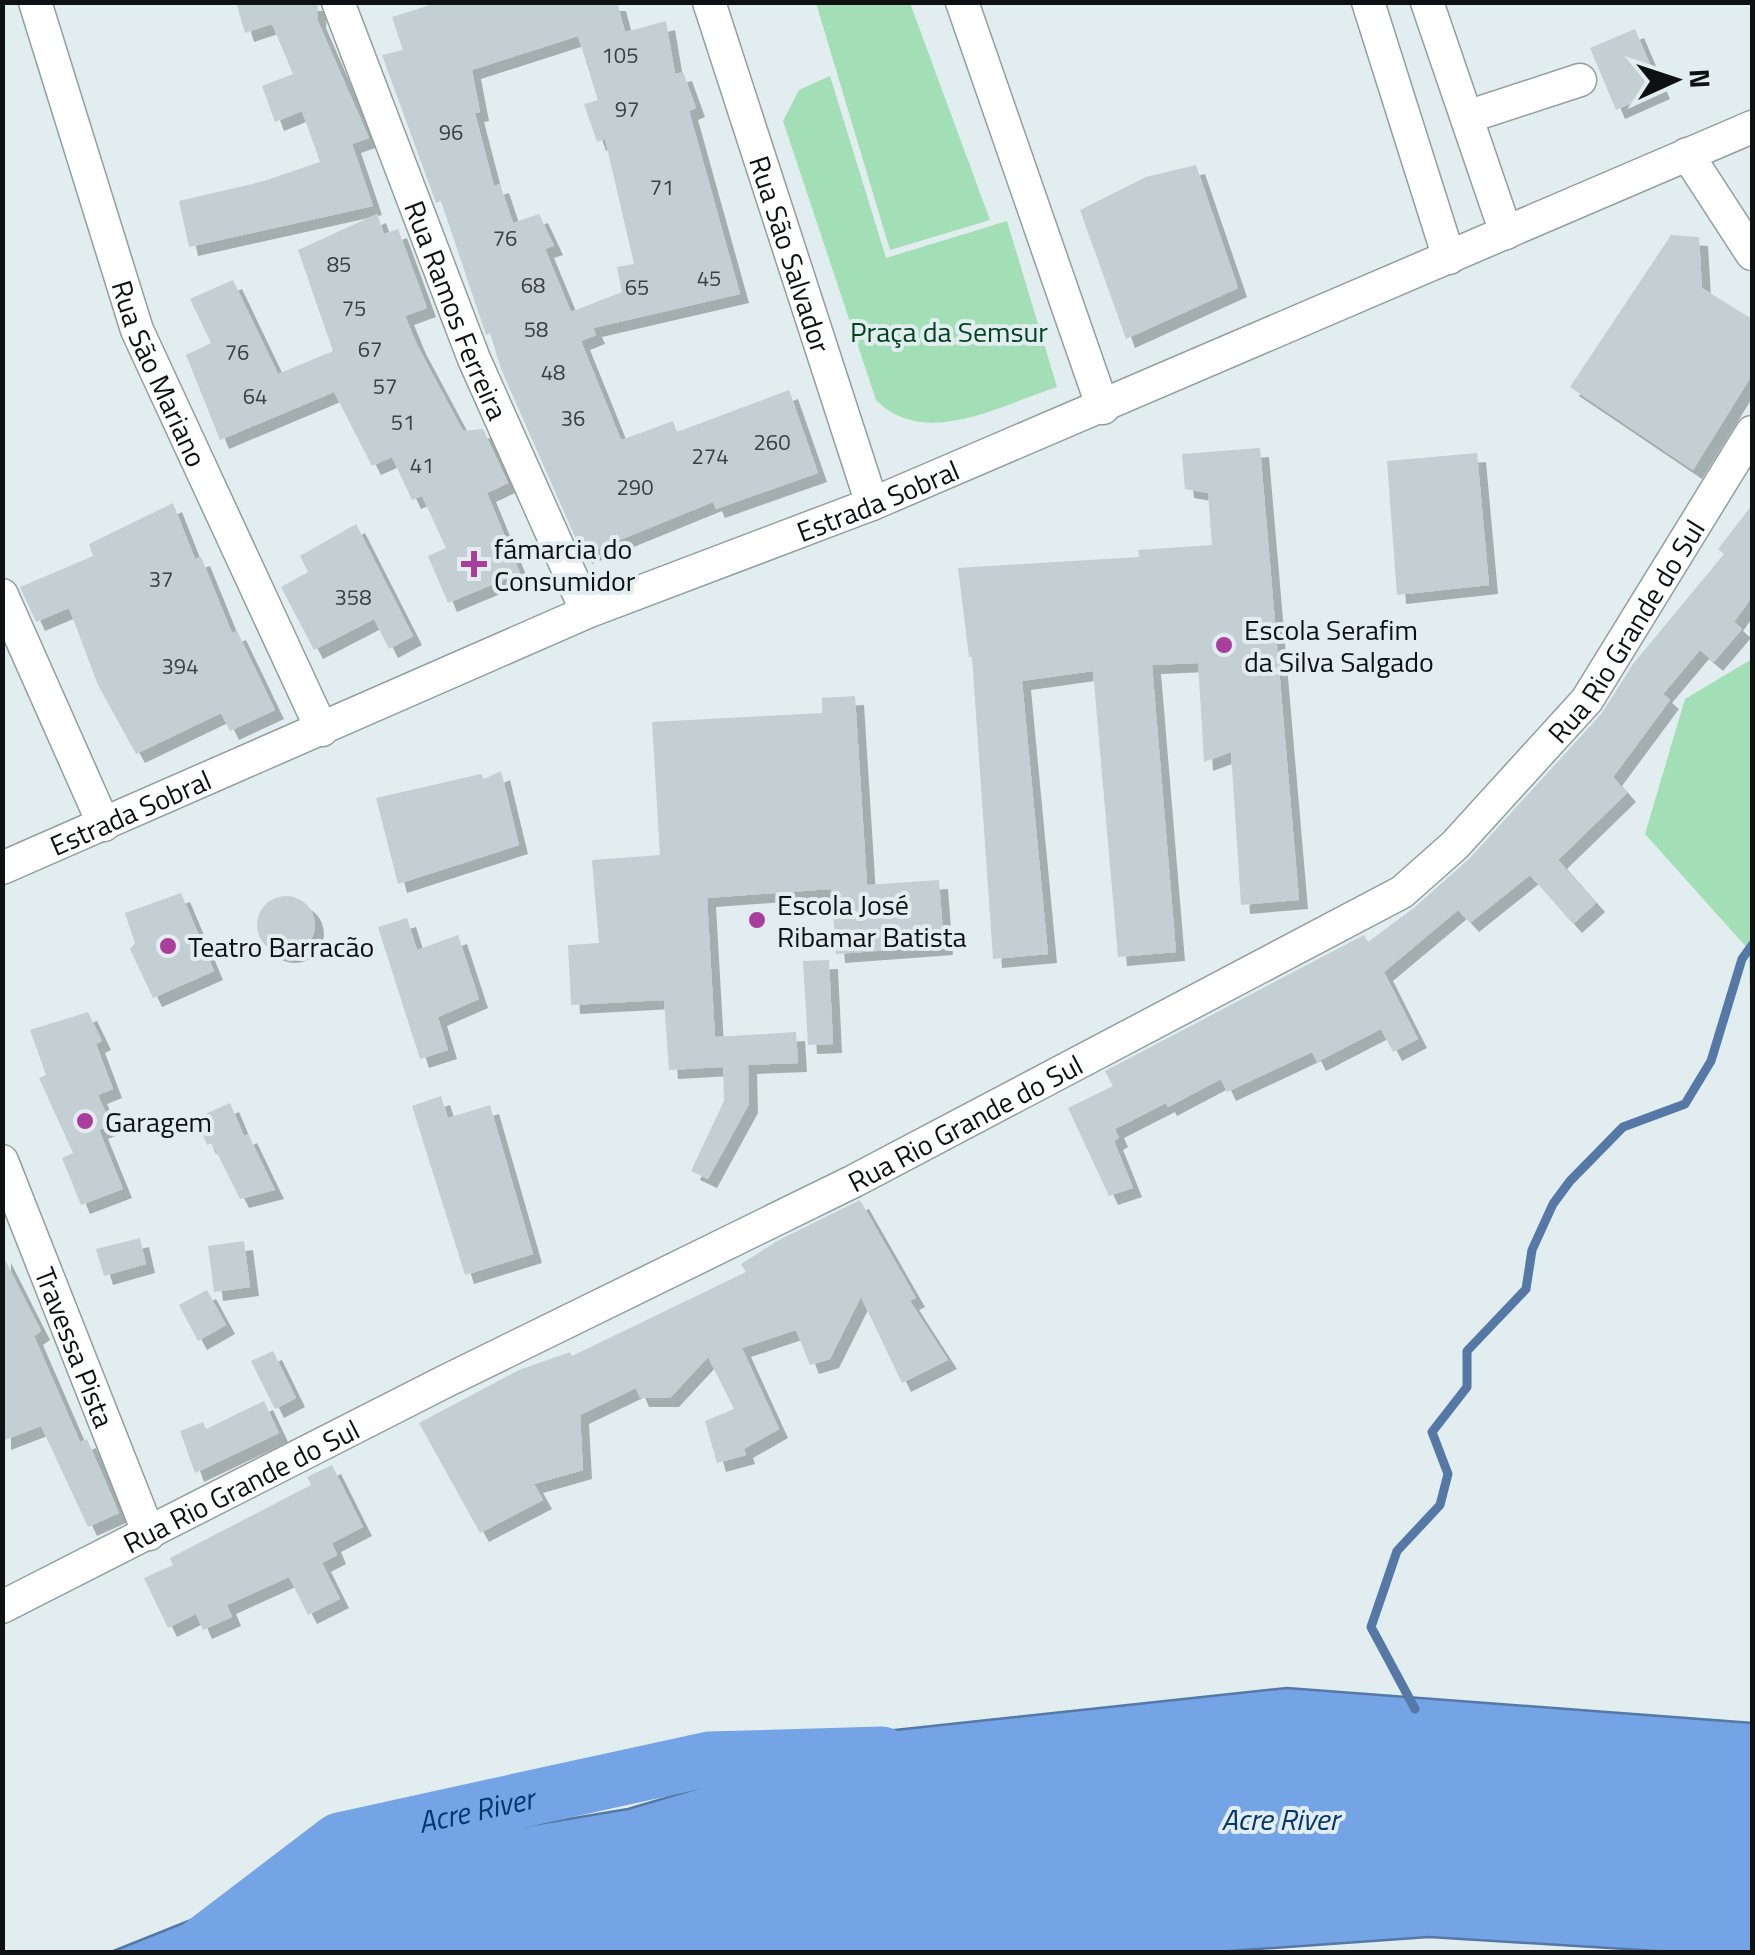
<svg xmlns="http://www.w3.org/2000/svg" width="1755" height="1955" viewBox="0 0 1755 1955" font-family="'Titillium Web',sans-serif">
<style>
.green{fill:#a3dfb6}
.water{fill:#74a4e5;stroke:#5578a6;stroke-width:2.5}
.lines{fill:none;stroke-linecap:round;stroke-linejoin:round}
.stream{stroke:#5578a6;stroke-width:9}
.river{stroke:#74a4e5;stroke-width:55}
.building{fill:#c4cfd4;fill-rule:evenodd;filter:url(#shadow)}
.minor-casing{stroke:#929e9f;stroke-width:35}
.minor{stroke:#fff;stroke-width:32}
.poi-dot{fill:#aa3e9d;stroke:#e1edef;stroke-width:4}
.labels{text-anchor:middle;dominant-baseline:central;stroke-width:8;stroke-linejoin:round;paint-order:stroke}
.number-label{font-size:22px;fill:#3b4042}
.street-label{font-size:28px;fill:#0d1112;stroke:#e1edef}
.park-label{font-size:28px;fill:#024323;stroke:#e1edef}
.poi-label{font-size:28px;fill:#0d1112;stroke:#e1edef;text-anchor:start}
.water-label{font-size:30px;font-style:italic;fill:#05366f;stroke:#e1edef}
</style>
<defs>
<filter id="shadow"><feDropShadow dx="9" dy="9" stdDeviation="0" flood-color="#0004"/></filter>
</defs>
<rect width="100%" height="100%" fill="#e1edef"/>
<path class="green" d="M 816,3 L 910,3 L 990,220 L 890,250 Z
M 830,76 L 886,258 L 1007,221 L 1057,387 C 1003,404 924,450 876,400 L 783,121 L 799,90 Z
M 1752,659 L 1752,1108 L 1749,950 L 1645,834 L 1685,699 Z"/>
<path class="water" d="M 1287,1688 L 1752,1723 L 1752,1952 L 1674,1952 L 1429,1937 L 1216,1952 L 111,1952 L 353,1855 L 628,1809 L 895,1730 Z"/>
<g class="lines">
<path class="stream" d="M 1415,1709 L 1371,1627 L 1397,1551 L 1440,1505 L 1448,1474 L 1432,1432 L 1467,1387 L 1467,1351 L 1526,1289 L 1532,1250 L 1553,1204 L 1570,1181 L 1623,1127 L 1685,1104 L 1711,1061 L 1742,959 L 1752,945"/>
<path class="river" id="s1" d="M 192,1952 L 339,1840 L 709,1759 L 882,1754"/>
</g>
<path class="building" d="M 236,2 L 318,2 L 317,19 L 369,138 L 352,144 L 373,206 L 189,247 L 179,201 L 264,181 L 320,162 L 302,111 L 275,122 L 262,86 L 293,74 L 272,24 L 245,33 Z
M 440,2 L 617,2 L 625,32 L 666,21 L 675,74 L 683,72 L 696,108 L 689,111 L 740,294 L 593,328 L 596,335 L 581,341 L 621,440 L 673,421 L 677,432 L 789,390 L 818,473 L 716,509 L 713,502 L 583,555 L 501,369 L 490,333 L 486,335 L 441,201 L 436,203 L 382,55 L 403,50 L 392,17 ZM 578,36 L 598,100 L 584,104 L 597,142 L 605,139 L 634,264 L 617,267 L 622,292 L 571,312 L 545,249 L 554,246 L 539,214 L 513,223 L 500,184 L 494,186 L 475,113 L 480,112 L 472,70 Z
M 1635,29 L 1661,90 L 1616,110 L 1590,48 Z
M 1196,165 L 1238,288 L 1126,339 L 1080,210 L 1146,177 Z
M 377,214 L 384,234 L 398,229 L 427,308 L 405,316 L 417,345 L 463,431 L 483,429 L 508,483 L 487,493 L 520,573 L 448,603 L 428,556 L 446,548 L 422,496 L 412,500 L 392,457 L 372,466 L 334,392 L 220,440 L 186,355 L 211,343 L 190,299 L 233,280 L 278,374 L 333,351 L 298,250 Z
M 1671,235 L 1699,237 L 1702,288 L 1752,319 L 1752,375 L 1693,470 L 1570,387 Z
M 1260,448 L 1299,900 L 1241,905 L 1231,752 L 1204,762 L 1198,663 L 1152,665 L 1176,952 L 1118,957 L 1093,671 L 1022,681 L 1048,954 L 993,959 L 972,657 L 969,657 L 958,568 L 1139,557 L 1138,550 L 1212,545 L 1208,493 L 1185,489 L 1182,454 Z
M 1477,453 L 1489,585 L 1397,595 L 1387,461 Z
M 173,503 L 195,559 L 201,557 L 232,633 L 237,631 L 275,710 L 230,731 L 221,713 L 136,754 L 98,685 L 69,608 L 36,622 L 20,587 L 93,556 L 89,544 Z
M 1752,505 L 1752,597 L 1734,622 L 1742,629 L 1714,662 L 1700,650 L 1663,694 L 1670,700 L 1613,777 L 1627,793 L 1558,860 L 1596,903 L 1573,924 L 1530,875 L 1470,923 L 1458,910 L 1384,972 L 1418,1039 L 1393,1052 L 1381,1029 L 1317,1062 L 1312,1052 L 1227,1092 L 1221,1079 L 1168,1107 L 1166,1103 L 1115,1129 L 1119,1138 L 1114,1141 L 1133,1188 L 1109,1196 L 1068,1108 L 1113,1086 L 1105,1071 L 1364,935 L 1368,942 L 1415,907 L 1470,858 L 1602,713 L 1633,664 L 1724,554 L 1718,549 Z
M 356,524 L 413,636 L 389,649 L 374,619 L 314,650 L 281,587 L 308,572 L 300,556 Z
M 855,696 L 867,885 L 939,880 L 944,946 L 836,954 L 831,889 L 707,898 L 715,1037 L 796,1032 L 798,1063 L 748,1065 L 749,1104 L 708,1179 L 691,1171 L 724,1101 L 723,1067 L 669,1070 L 664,1000 L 571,1005 L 568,945 L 599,943 L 592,860 L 660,855 L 652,722 L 822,713 L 822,698 Z
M 501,771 L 519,845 L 398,884 L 376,798 L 481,774 L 484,779 Z
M 181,893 L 214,971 L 153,998 L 130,949 L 135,943 L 125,913 Z
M257 925a29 29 0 1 1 58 0a29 29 0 1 1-58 0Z
M 407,918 L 417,950 L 458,935 L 479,999 L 438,1017 L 448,1050 L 420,1059 L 378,927 Z
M 829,960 L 833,1044 L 808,1045 L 803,961 Z
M 88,1012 L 102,1041 L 96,1044 L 113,1089 L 98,1095 L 111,1125 L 99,1130 L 123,1189 L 81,1205 L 62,1158 L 73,1153 L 39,1078 L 46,1075 L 30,1030 Z
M 441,1096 L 448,1118 L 490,1105 L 533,1254 L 465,1275 L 412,1106 Z
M 230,1103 L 244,1136 L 248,1134 L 275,1190 L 240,1199 L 212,1143 L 207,1145 L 196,1118 Z
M 860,1200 L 916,1298 L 910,1301 L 948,1360 L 902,1383 L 861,1297 L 830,1359 L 810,1365 L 796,1330 L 742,1348 L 779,1429 L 744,1449 L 746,1455 L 717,1463 L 705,1421 L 734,1409 L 708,1357 L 670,1398 L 640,1398 L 636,1388 L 580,1415 L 583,1470 L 534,1484 L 543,1500 L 480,1533 L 419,1423 L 519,1370 L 570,1352 L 572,1356 L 746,1272 L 741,1264 L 779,1240 Z
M 140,1238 L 146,1264 L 104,1276 L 96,1249 Z
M 244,1241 L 250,1287 L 214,1292 L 208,1246 Z
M 2,1254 L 41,1331 L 34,1336 L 80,1442 L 87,1439 L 119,1513 L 88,1527 L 41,1426 L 2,1441 Z
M 207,1290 L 226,1325 L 198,1341 L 179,1305 Z
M 273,1351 L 296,1398 L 275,1409 L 251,1361 Z
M 264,1401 L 279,1433 L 195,1473 L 180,1431 L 203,1422 L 206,1429 Z
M 332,1465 L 363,1527 L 332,1543 L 337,1555 L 322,1563 L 340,1599 L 308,1615 L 289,1577 L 227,1605 L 232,1617 L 203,1630 L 196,1614 L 168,1628 L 144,1578 L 173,1565 L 170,1558 L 311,1485 L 307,1477 Z"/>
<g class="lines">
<defs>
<g id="minor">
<path id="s2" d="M 35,2 L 137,330 L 322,730"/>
<path id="s3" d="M 338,2 L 474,359 L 587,612"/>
<path id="s4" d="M 709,2 L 872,504"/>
<path d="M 962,2 L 1103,408"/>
<path d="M 1368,2 L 1449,258"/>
<path d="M 1427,2 L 1506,233"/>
<path d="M 1467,117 L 1580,80"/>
<path d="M 1687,154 L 1752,254"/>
<path d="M 2,595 L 104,825"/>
<path id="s5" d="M 2,868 L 587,612 L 872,504 L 1752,127"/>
<path id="s6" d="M 2,1161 L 149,1534"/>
<path id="s7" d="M 2,1607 L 444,1382 L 854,1181 L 1402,892 L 1455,845 L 1587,700 L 1752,432"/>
</g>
</defs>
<use href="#minor" class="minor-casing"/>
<use href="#minor" class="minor"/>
</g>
<g class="poi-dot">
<path d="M469 549h10v10h10v10h-10v10h-10v-10h-10v-10h10z"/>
<circle cx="1224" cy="645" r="10"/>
<circle cx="757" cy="920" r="10"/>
<circle cx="168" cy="946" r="10"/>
<circle cx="85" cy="1121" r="10"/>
</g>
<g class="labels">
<g class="number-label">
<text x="620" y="55">105</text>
<text x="627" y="109">97</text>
<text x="451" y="132">96</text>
<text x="662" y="187">71</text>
<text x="505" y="238">76</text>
<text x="339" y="264">85</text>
<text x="709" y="278">45</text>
<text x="533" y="285">68</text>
<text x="637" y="287">65</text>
<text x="354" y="308">75</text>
<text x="536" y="329">58</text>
<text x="370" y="349">67</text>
<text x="237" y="352">76</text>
<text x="553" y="372">48</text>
<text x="385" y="386">57</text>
<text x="255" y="396">64</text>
<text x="573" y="418">36</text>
<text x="403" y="422">51</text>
<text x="772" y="442">260</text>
<text x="710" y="456">274</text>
<text x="422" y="465">41</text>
<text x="635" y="487">290</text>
<text x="161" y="579">37</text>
<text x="353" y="597">358</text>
<text x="180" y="666">394</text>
</g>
<g class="street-label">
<text stroke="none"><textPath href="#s4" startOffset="265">Rua São Salvador</textPath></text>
<text stroke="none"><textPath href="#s3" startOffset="330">Rua Ramos Ferreira</textPath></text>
<text stroke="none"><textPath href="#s2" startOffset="392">Rua São Mariano</textPath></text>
<text stroke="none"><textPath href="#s5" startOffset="950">Estrada Sobral</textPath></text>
<text stroke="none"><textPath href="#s7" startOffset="1918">Rua Rio Grande do Sul</textPath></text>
<text stroke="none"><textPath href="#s5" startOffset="140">Estrada Sobral</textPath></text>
<text stroke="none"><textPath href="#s7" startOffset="1078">Rua Rio Grande do Sul</textPath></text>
<text stroke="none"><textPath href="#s6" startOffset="200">Travessa Pista</textPath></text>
<text stroke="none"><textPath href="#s7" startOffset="268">Rua Rio Grande do Sul</textPath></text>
</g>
<g class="park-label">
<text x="949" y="331">Praça da Semsur</text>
</g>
<g class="poi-label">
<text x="494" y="548">fámarcia do<tspan x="494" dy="32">Consumidor</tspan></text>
<text x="1244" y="629">Escola Serafim<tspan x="1244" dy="32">da Silva Salgado</tspan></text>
<text x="777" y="904">Escola José<tspan x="777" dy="32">Ribamar Batista</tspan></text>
<text x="188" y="946">Teatro Barracão</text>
<text x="105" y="1121">Garagem</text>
</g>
<g class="water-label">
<text stroke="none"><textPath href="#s1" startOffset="325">Acre River</textPath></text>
<text x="1280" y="1819">Acre River</text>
</g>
</g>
<rect width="1755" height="1955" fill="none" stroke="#0d1112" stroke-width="10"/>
<g transform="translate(1675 80) rotate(87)" stroke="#e1edef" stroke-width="8" paint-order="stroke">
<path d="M0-8L18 38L0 25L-18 38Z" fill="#0d1112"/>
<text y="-15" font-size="28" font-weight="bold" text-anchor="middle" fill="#0d1112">N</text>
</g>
</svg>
